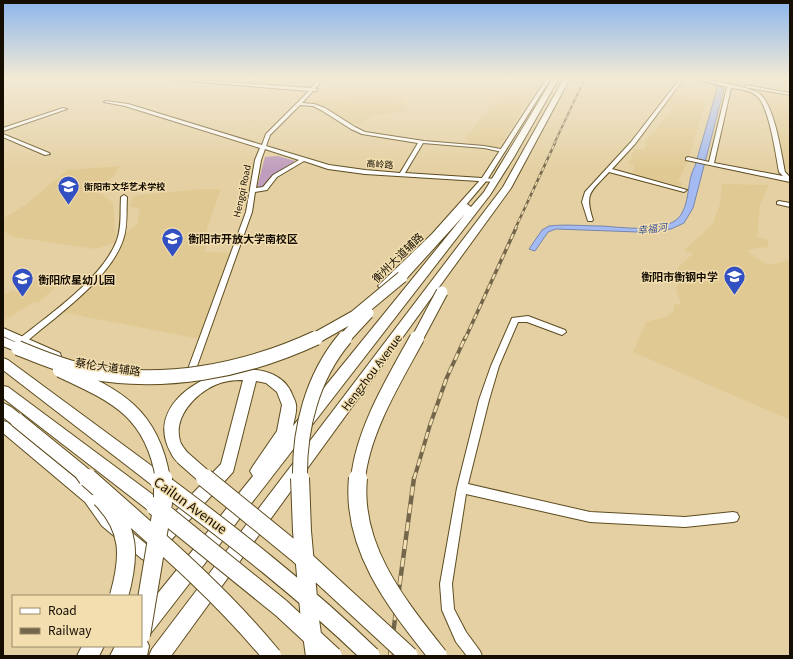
<svg xmlns="http://www.w3.org/2000/svg" width="793" height="659" viewBox="0 0 793 659" font-family="Georgia,'Noto Sans SC',serif">
<style>
.built{fill:#e0c993}
.green{fill:#bf9dbe}
.water{fill:#a3baf3;stroke:#7886aa}
.lines{fill:none;stroke-linecap:round;stroke-linejoin:round}
.minor-casing{stroke:#5d4c20;stroke-width:2}
.major-casing{stroke:#5d4c20;stroke-width:2}
.highway-casing{stroke:#5d4c20;stroke-width:2}
.minor{fill:#fff;fill-rule:evenodd}
.major{fill:#fff;fill-rule:evenodd}
.highway{fill:#fff;fill-rule:evenodd}
.rail-far4-casing{stroke:#73664a;stroke-width:2}
.rail-far3-casing{stroke:#73664a;stroke-width:2.5}
.rail-far2-casing{stroke:#73664a;stroke-width:3.5}
.rail-far1-casing{stroke:#73664a;stroke-width:4}
.rail-casing{stroke:#73664a;stroke-width:4.5}
.rail-far4{stroke:#f2deaf;stroke-width:1;stroke-dasharray:3.5;stroke-linecap:butt}
.rail-far3{stroke:#f2deaf;stroke-width:1.5;stroke-dasharray:4;stroke-linecap:butt}
.rail-far2{stroke:#f2deaf;stroke-width:2;stroke-dasharray:5.5;stroke-linecap:butt}
.rail-far1{stroke:#f2deaf;stroke-width:2.5;stroke-dasharray:7;stroke-linecap:butt}
.rail{stroke:#f2deaf;stroke-width:3;stroke-dasharray:9;stroke-linecap:butt}
.highway-bridge-far2-casing{stroke:#5d4c20;stroke-width:13;stroke-linecap:butt}
.highway-bridge-far1-casing{stroke:#5d4c20;stroke-width:16;stroke-linecap:butt}
.highway-bridge-casing{stroke:#5d4c20;stroke-width:20;stroke-linecap:butt}
.highway-bridge-far2{stroke:#fff;stroke-width:11}
.highway-bridge-far1{stroke:#fff;stroke-width:14}
.highway-bridge{stroke:#fff;stroke-width:18}
.labels{text-anchor:middle;dominant-baseline:central;stroke-width:3;stroke-linejoin:round;paint-order:stroke}
.far-street-label{font-size:9px;fill:#140d00;stroke:#f2deaf}
.far-poi-label{font-size:9px;font-weight:bold;fill:#140d00;stroke:#f2deaf;text-anchor:start}
.far-water-label{font-size:10px;font-style:italic;fill:#3a5296;stroke:#f2deaf}
.poi-label{font-size:11px;font-weight:bold;fill:#140d00;stroke:#f2deaf;text-anchor:start}
.street-label{font-size:11px;fill:#140d00;stroke:#f2deaf}
.near-street-label{font-size:13px;fill:#140d00;stroke:#f2deaf}
</style>
<rect width="100%" height="100%" fill="#e4d0a2"/>
<path class="built" d="M 756,90 L 790,96 L 790,171 L 786,167 L 772,110 L 762,94 L 755,91 Z
M 500,94 L 530,98 L 498,148 L 467,145 L 470,140 L 465,139 Z
M 672,94 L 706,101 L 688,161 L 678,181 L 682,183 L 682,187 L 634,174 L 632,172 L 635,165 L 628,163 L 633,156 L 631,155 L 634,149 L 644,149 L 647,145 L 644,144 L 671,110 L 661,107 Z
M 351,95 L 397,96 L 408,105 L 404,112 L 373,115 L 360,125 L 346,121 L 320,105 L 310,104 L 313,100 L 343,101 Z
M 121,166 L 114,173 L 116,174 L 98,189 L 98,191 L 113,203 L 116,240 L 114,243 L 96,249 L 14,237 L 3,231 L 3,219 L 28,203 L 67,170 Z
M 722,184 L 769,185 L 760,205 L 757,237 L 768,240 L 768,247 L 752,249 L 747,251 L 767,265 L 790,260 L 790,420 L 633,352 L 646,322 L 666,317 L 673,312 L 675,304 L 681,305 L 676,288 L 680,282 L 672,278 L 679,266 L 693,254 L 684,250 L 713,224 L 720,204 Z
M 204,189 L 221,189 L 207,228 L 207,233 L 212,235 L 204,252 L 232,253 L 200,339 L 61,312 L 107,269 L 121,248 L 123,235 L 137,224 L 140,208 L 130,207 L 132,197 L 138,195 Z
M 46,274 L 64,281 L 37,303 L 34,302 L 3,321 L 3,295 L 13,290 L 17,292 Z"/>
<path class="green" d="M 278,156 L 295,161 L 274,174 L 263,188 L 257,188 L 265,157 Z"/>
<path class="water" d="M 719,78 L 733,78 L 729,80 L 719,79 L 715,83 L 724,89 L 693,208 L 684,223 L 671,229 L 656,231 L 638,232 L 556,229 L 548,232 L 535,251 L 529,249 L 542,230 L 549,226 C 566,224 584,226 601,226 C 621,227 671,235 682,213 C 690,199 687,180 695,166 L 717,89 L 713,83 Z"/>
<g class="lines">
<defs>
<path id="minor" d="M 153,78 L 167,78 L 311,88 L 319,78 L 323,78 L 315,89 L 317,89 L 317,91 L 313,91 L 302,103 L 314,104 L 325,108 L 355,127 L 365,132 L 424,141 L 484,146 L 506,150 L 503,152 L 484,148 L 423,143 L 405,173 L 497,179 L 498,180 L 495,182 L 365,174 L 328,169 L 304,161 L 277,177 L 267,190 L 255,192 L 252,212 L 196,369 L 195,371 L 189,371 L 188,369 L 246,212 L 255,160 L 260,148 L 125,106 L 104,102 L 106,101 L 128,104 L 262,145 L 266,134 L 309,91 ZM 300,105 L 313,106 L 321,110 L 351,129 L 362,134 L 418,143 L 400,173 L 365,170 L 329,165 L 266,146 L 270,135 ZM 265,149 L 299,160 L 273,175 L 263,187 L 256,188 L 261,160 Z
M 679,78 L 683,78 L 679,85 L 635,144 L 612,169 L 687,190 L 684,192 L 609,172 C 591,192 584,192 593,220 L 592,221 L 588,221 L 582,202 L 585,192 L 631,142 L 676,84 Z
M 692,78 L 698,78 C 710,81 754,87 761,95 C 775,109 781,152 785,172 L 790,177 L 790,182 L 686,160 L 686,158 L 688,157 L 709,162 L 727,87 ZM 731,88 C 739,89 751,90 757,96 C 769,106 776,155 779,172 L 783,176 L 714,163 Z
M 746,85 L 790,93 L 790,95 L 745,87 Z
M 63,108 L 67,109 L 3,131 L 3,128 Z
M 3,134 L 49,153 L 50,154 L 45,155 L 3,137 Z
M 124,195 L 127,197 C 126,211 128,226 123,240 C 110,279 56,316 25,343 L 19,343 L 18,341 L 19,339 C 50,314 103,278 117,240 C 122,226 120,211 121,197 Z
M 779,201 L 790,203 L 790,207 L 777,204 L 777,202 Z
M 528,316 L 565,330 L 566,332 L 562,335 L 527,322 L 518,322 L 499,366 L 489,400 L 468,484 L 590,512 L 685,517 L 733,512 L 737,513 L 739,517 L 737,521 L 733,522 L 685,527 L 590,522 L 466,494 L 452,584 L 454,609 L 466,632 L 480,651 L 482,656 L 467,656 L 456,642 L 442,610 L 440,584 L 457,488 L 479,400 L 491,366 L 512,318 Z"/>
<path id="major" d="M 547,78 L 551,78 L 487,180 L 438,238 L 386,288 L 380,288 L 378,286 L 380,284 L 432,234 L 482,178 Z
M 3,328 L 60,353 L 61,356 L 60,359 L 52,359 L 3,336 Z
M 3,421 L 7,422 L 95,494 L 112,516 L 152,549 L 154,554 L 152,559 L 147,561 L 142,559 L 102,526 L 85,502 L 3,433 Z"/>
<path id="highway" d="M 553,78 L 559,78 L 514,157 L 490,195 L 151,633 L 144,636 L 141,634 L 141,614 L 253,476 L 250,471 L 253,466 L 277,431 L 282,405 L 277,392 L 266,383 L 256,381 L 233,472 L 162,550 L 156,553 L 150,550 L 147,544 L 150,538 L 221,464 L 243,380 C 233,380 224,381 215,385 C 195,394 173,417 180,441 C 182,447 187,451 190,457 L 187,462 C 179,465 175,461 171,453 C 133,387 269,338 292,394 C 293,397 296,402 296,405 C 297,412 294,420 293,426 L 465,214 L 406,279 L 398,279 L 397,277 L 398,275 L 464,205 L 467,204 L 471,207 L 484,192 Z
M 564,78 L 570,78 L 511,188 L 171,656 L 149,656 L 152,649 L 503,187 Z
M 3,337 L 22,345 L 24,348 L 22,351 L 18,352 L 3,346 Z
M 3,358 L 8,360 L 164,475 L 166,480 L 164,485 L 158,487 L 152,485 L 3,370 Z
M 3,386 L 8,387 L 160,500 L 162,505 L 160,510 L 154,513 L 148,510 L 3,398 Z
M 3,403 C 11,406 20,413 24,420 L 22,424 C 14,427 9,422 3,417 Z
M 141,637 L 146,639 L 149,646 L 147,656 L 110,656 L 115,646 L 141,646 Z
M 82,646 L 104,646 L 99,656 L 77,656 Z"/>
</defs>
<use href="#minor" class="minor-casing"/>
<use href="#major" class="major-casing"/>
<use href="#highway" class="highway-casing"/>
<use href="#minor" class="minor"/>
<use href="#major" class="major"/>
<use href="#highway" class="highway"/>
<defs>
<path id="rail-far4" d="M 554,144 L 585,78"/>
<path id="rail-far3" d="M 515,229 L 555,143"/>
<path id="rail-far2" d="M 465,339 L 516,228"/>
<path id="rail-far1" d="M 414,479 L 430,425 L 447,377 L 465,338"/>
<path id="rail" d="M 390,656 L 414,478"/>
</defs>
<use href="#rail-far4" class="rail-far4-casing"/>
<use href="#rail-far3" class="rail-far3-casing"/>
<use href="#rail-far2" class="rail-far2-casing"/>
<use href="#rail-far1" class="rail-far1-casing"/>
<use href="#rail" class="rail-casing"/>
<use href="#rail-far4" class="rail-far4"/>
<use href="#rail-far3" class="rail-far3"/>
<use href="#rail-far2" class="rail-far2"/>
<use href="#rail-far1" class="rail-far1"/>
<use href="#rail" class="rail"/>
<defs>
<path id="highway-bridge-far2" d="M 314,339 L 355,316 L 402,277
M 344,339 L 368,313
M 417,339 L 442,292"/>
<path id="highway-bridge-far1" d="M 18,348 C 40,357 61,366 84,371 C 162,387 245,371 316,338
M 60,370 C 116,396 152,412 163,479
M 17,420 L 81,472 L 86,479
M 182,457 L 207,479
M 81,472 L 89,479
M 300,479 C 299,429 312,377 345,338
M 358,479 C 363,430 394,380 417,338"/>
<path id="highway-bridge" d="M 88,478 C 151,534 218,590 272,656
M 205,478 L 297,553 L 409,656
M 300,478 L 302,531 L 310,620 L 315,656
M 358,478 C 351,548 397,604 438,656
M 159,481 C 233,536 305,592 371,656
M 101,498 C 131,528 130,557 119,596
M 155,506 L 281,608 L 333,656
M 141,635 L 163,503 L 163,478"/>
</defs>
<use href="#highway-bridge-far2" class="highway-bridge-far2-casing"/>
<use href="#highway-bridge-far1" class="highway-bridge-far1-casing"/>
<use href="#highway-bridge" class="highway-bridge-casing"/>
<use href="#highway-bridge-far2" class="highway-bridge-far2"/>
<use href="#highway-bridge-far1" class="highway-bridge-far1"/>
<use href="#highway-bridge" class="highway-bridge"/>
</g>
<linearGradient id="sky" x2="0" y2="1"><stop stop-color="#8cb6ec"/><stop offset="0.46" stop-color="#f3ead5"/><stop offset="1" stop-color="#f3ead5" stop-opacity="0"/></linearGradient>
<rect width="793" height="170" fill="url(#sky)"/>
<defs>
<symbol id="school-pin" viewBox="-11 -11 22 30"><path d="M0 17L-7.5 6A9.5 9.5 0 1 1 7.5 6Z" fill="#3250c1" stroke="#f2deaf"/><path d="M0-5L7-2L0 1L-7-2ZM-4 1L0 2.5L4 1V4Q0 6-4 4Z" fill="#fff"/></symbol>
<symbol id="university-pin" viewBox="-11 -11 22 30"><path d="M0 17L-7.5 6A9.5 9.5 0 1 1 7.5 6Z" fill="#3250c1" stroke="#f2deaf"/><path d="M0-5L7-2L0 1L-7-2ZM-4 1L0 2.5L4 1V4Q0 6-4 4Z" fill="#fff"/></symbol>
</defs>
<g fill-rule="evenodd">
<use href="#school-pin" x="56" y="174" width="25" height="34"/>
<use href="#university-pin" x="160" y="226" width="25" height="34"/>
<use href="#school-pin" x="722" y="264" width="25" height="34"/>
<use href="#school-pin" x="10" y="266" width="25" height="34"/>
</g>
<g class="labels">
<g class="far-street-label">
<text transform="translate(380 164) rotate(4)">高岭路</text>
<text transform="translate(242 191) rotate(-78)">Hengqi Road</text>
</g>
<g class="far-poi-label">
<text x="84" y="186">衡阳市文华艺术学校</text>
</g>
<g class="far-water-label">
<text transform="translate(652 228) rotate(-7)">幸福河</text>
</g>
<g class="poi-label">
<text x="188" y="238">衡阳市开放大学南校区</text>
<text x="718" y="276" text-anchor="end">衡阳市衡钢中学</text>
<text x="38" y="279">衡阳欣星幼儿园</text>
</g>
<g class="street-label">
<text transform="translate(397 257) rotate(-44)">衡州大道辅路</text>
<text transform="translate(108 366) rotate(8)">蔡伦大道辅路</text>
<text transform="translate(371 372) rotate(-53)">Hengzhou Avenue</text>
</g>
<g class="near-street-label">
<text transform="translate(191 505) rotate(36)">Cailun Avenue</text>
</g>
</g>
<rect width="793" height="659" fill="none" stroke="#140d00" stroke-width="8"/>
<rect x="12" y="595" width="130" height="52" fill="#f2deaf" stroke="#998a69"/>
<rect x="20" y="608" width="20" height="6" fill="#ffffff" stroke="#998a69"/>
<text x="48" y="615" font-size="12" fill="#140d00">Road</text>
<rect x="20" y="628" width="20" height="6" fill="#73664a" stroke="#998a69"/>
<text x="48" y="635" font-size="12" fill="#140d00">Railway</text>
</svg>
